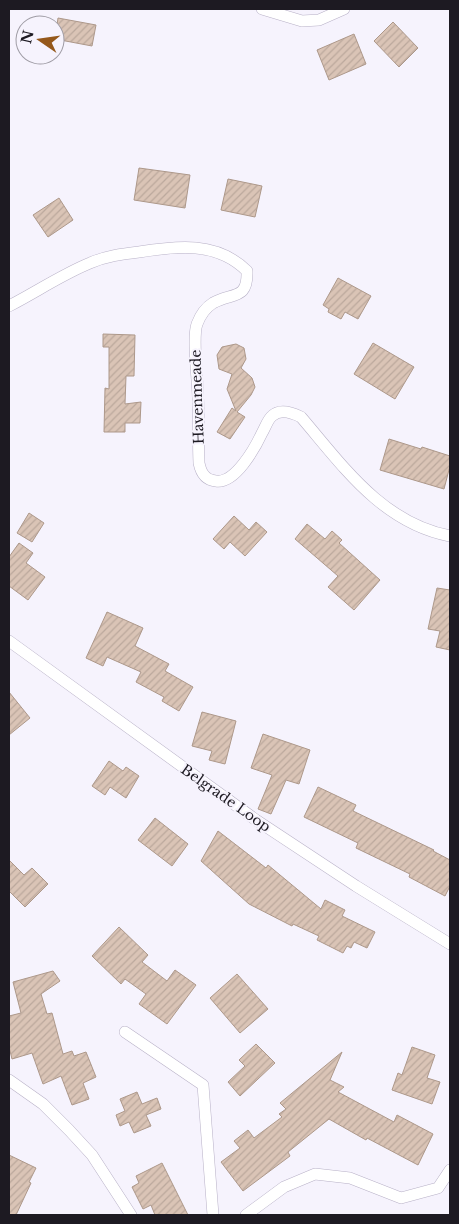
<svg xmlns="http://www.w3.org/2000/svg" width="459" height="1224" viewBox="0 0 459 1224" font-family="'Libre Baskerville',serif">
<style>
.building{fill:url(#building-hatch);stroke:#ad988a}
.lines{fill:none;stroke-linecap:round;stroke-linejoin:round}
.minor-casing{stroke:#b8b1c7;stroke-width:12}
.minor{stroke:#fff;stroke-width:11}
.labels{text-anchor:middle;dominant-baseline:central;stroke-width:4;stroke-linejoin:round;paint-order:stroke}
.street-label{font-size:14px;fill:#1d1a22;stroke:#f6f3fd}
</style>
<defs>
<pattern id="building-hatch" width="6" height="6" patternUnits="userSpaceOnUse" patternTransform="scale(1.25)"><rect width="6" height="6" fill="#dac4b6"/><path d="M-1 1l2-2M0 6l6-6M5 7l2-2" fill="none" stroke="#bba89c"/></pattern>
</defs>
<rect width="100%" height="100%" fill="#f6f3fd"/>
<path class="building" d="M 58,18 L 96,25 L 92,46 L 55,39 Z
M 393,22 L 418,48 L 399,67 L 374,41 Z
M 354,34 L 366,64 L 329,80 L 317,50 Z
M 139,168 L 190,175 L 185,208 L 134,200 Z
M 228,179 L 262,186 L 255,217 L 221,210 Z
M 59,198 L 73,220 L 48,237 L 33,215 Z
M 338,278 L 371,296 L 358,319 L 345,312 L 341,319 L 328,312 L 329,309 L 323,305 Z
M 103,334 L 135,335 L 134,376 L 126,376 L 125,404 L 141,402 L 140,423 L 125,423 L 125,432 L 104,432 L 105,388 L 109,389 L 109,347 L 103,347 Z
M 373,343 L 414,367 L 395,399 L 354,374 Z
M 236,344 L 244,348 L 246,359 L 241,368 L 252,378 L 255,387 L 251,395 L 237,412 L 245,417 L 230,439 L 217,432 L 232,408 L 236,411 L 227,389 L 232,374 L 219,369 L 217,355 L 222,347 Z
M 389,439 L 421,449 L 422,447 L 450,456 L 450,466 L 444,489 L 380,470 Z
M 29,513 L 44,523 L 32,542 L 17,533 Z
M 234,516 L 249,530 L 256,522 L 267,532 L 245,556 L 230,542 L 224,549 L 213,539 Z
M 307,524 L 325,539 L 332,531 L 342,540 L 339,543 L 380,580 L 354,610 L 328,587 L 338,576 L 295,539 Z
M 19,543 L 33,553 L 26,563 L 45,577 L 28,600 L 9,586 L 9,557 Z
M 437,588 L 450,590 L 450,650 L 436,647 L 440,631 L 428,629 Z
M 107,612 L 143,628 L 135,646 L 169,664 L 165,671 L 193,687 L 179,711 L 162,701 L 164,697 L 136,682 L 141,672 L 107,657 L 103,666 L 86,658 Z
M 9,692 L 30,718 L 9,735 Z
M 202,712 L 236,721 L 225,764 L 209,760 L 212,751 L 192,746 Z
M 263,734 L 310,750 L 299,784 L 286,780 L 271,814 L 258,809 L 272,775 L 251,768 Z
M 109,761 L 123,771 L 126,767 L 139,776 L 126,798 L 110,787 L 105,795 L 92,786 Z
M 318,787 L 356,805 L 353,811 L 434,850 L 433,851 L 450,860 L 450,886 L 445,896 L 409,877 L 410,874 L 356,848 L 358,843 L 304,817 Z
M 155,818 L 188,844 L 172,866 L 138,840 Z
M 218,831 L 266,868 L 268,865 L 321,909 L 325,900 L 345,910 L 342,916 L 375,932 L 367,948 L 354,942 L 351,948 L 347,946 L 343,953 L 317,940 L 319,936 L 293,924 L 292,926 L 249,904 L 201,861 Z
M 9,860 L 24,875 L 32,868 L 48,884 L 25,907 L 9,891 Z
M 119,927 L 148,955 L 142,962 L 167,981 L 175,970 L 196,985 L 167,1024 L 139,1004 L 146,994 L 125,979 L 121,984 L 92,956 Z
M 53,971 L 60,981 L 41,994 L 47,1014 L 52,1013 L 63,1054 L 72,1051 L 74,1056 L 86,1052 L 96,1077 L 83,1083 L 89,1099 L 72,1105 L 61,1076 L 43,1084 L 32,1053 L 12,1059 L 9,1047 L 9,1016 L 21,1013 L 13,982 Z
M 237,974 L 268,1009 L 240,1033 L 210,998 Z
M 256,1044 L 275,1063 L 240,1096 L 228,1082 L 245,1066 L 239,1060 Z
M 412,1047 L 435,1055 L 427,1078 L 440,1082 L 432,1104 L 392,1090 L 398,1073 L 402,1075 Z
M 342,1052 L 330,1080 L 344,1087 L 338,1092 L 394,1122 L 397,1115 L 433,1134 L 418,1165 L 367,1138 L 366,1140 L 329,1119 L 288,1152 L 290,1156 L 243,1191 L 221,1162 L 240,1148 L 234,1141 L 248,1130 L 254,1138 L 282,1117 L 279,1114 L 286,1109 L 280,1103 Z
M 137,1092 L 142,1104 L 157,1098 L 161,1109 L 146,1115 L 151,1126 L 134,1133 L 129,1122 L 120,1126 L 116,1115 L 125,1111 L 120,1099 Z
M 9,1155 L 36,1168 L 29,1182 L 31,1183 L 16,1215 L 9,1215 Z
M 162,1163 L 188,1215 L 155,1215 L 151,1205 L 143,1209 L 132,1187 L 139,1183 L 136,1176 Z"/>
<g class="lines">
<defs>
<path id="minor" d="M 262,9 L 302,21 L 319,20 L 344,9
M 9,306 C 36,292 63,274 90,263 C 106,256 122,254 139,252 C 177,246 217,241 247,271 C 248,301 232,292 213,303 C 205,308 200,316 197,324 C 192,338 198,381 198,398 C 199,420 198,442 199,463 C 201,473 205,480 216,481 C 235,484 255,448 262,433 C 265,428 268,419 272,416 C 280,408 293,413 301,417 C 343,466 382,523 450,536
M 9,641 L 256,820 L 356,886 L 450,944
M 125,1032 L 203,1085 L 213,1215
M 9,1080 L 43,1104 L 69,1130 L 92,1155 L 131,1215
M 246,1215 L 284,1187 L 315,1174 L 350,1178 L 401,1198 L 438,1188 L 450,1170"/>
</defs>
<use href="#minor" class="minor-casing"/>
<use href="#minor" class="minor"/>
</g>
<g class="labels">
<g class="street-label">
<text transform="translate(197 397) rotate(-92)">Havenmeade</text>
<text transform="translate(226 798) rotate(35)">Belgrade Loop</text>
</g>
</g>
<rect width="459" height="1224" fill="none" stroke="#1d1a22" stroke-width="20"/>
<g transform="translate(40 40) rotate(283)"><circle r="24" fill="#f6f3fd" stroke="#9f9ca5"/>
<path d="M0-4L9 19L0 12L-9 19Z" fill="#95581b"/>
<text y="-8" font-size="14" font-weight="bold" text-anchor="middle" fill="#1d1a22">N</text>
</g>
</svg>
